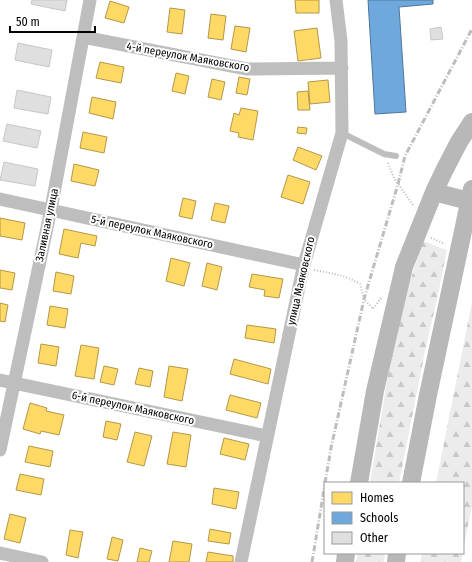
<svg xmlns="http://www.w3.org/2000/svg" width="472" height="562" viewBox="0 0 472 562" font-family="'Fira Sans Condensed',sans-serif">
<style>
.forest{fill:url(#forest-firs)}
.homes{fill:#ffd966;stroke:#b29847}
.schools{fill:#6fa8dc;stroke:#4e769a}
.building{fill:#dfdfdf;stroke:#c7c7c7}
.lines{fill:none;stroke-linecap:round;stroke-linejoin:round}
.path{stroke:#b9b9b9;stroke-width:2;stroke-dasharray:1 2;stroke-linecap:butt}
.lane{stroke:#bebebe;stroke-width:6}
.street{stroke:#bebebe;stroke-width:13}
.secondary{stroke:#b8b8b8;stroke-width:18}
.rail{stroke:#bebebe;stroke-width:3;stroke-dasharray:6 2 1 2;stroke-linecap:butt}
.labels{text-anchor:middle;dominant-baseline:central;stroke-width:4;stroke-linejoin:round;paint-order:stroke}
.street-label{font-size:11px;fill:#000;stroke:#fff}
</style>
<defs>
<pattern id="forest-firs" width="22" height="20" patternUnits="userSpaceOnUse"><rect width="22" height="20" fill="#ececec"/><path d="M5 1l3.5 6h-7zM16 11l3.5 6h-7z" fill="#c9c9c9"/></pattern>
</defs>
<rect width="100%" height="100%" fill="#fff"/>
<path class="forest" d="M 423,241 L 447,250 L 438,295 L 425,351 L 399,483 L 370,483 L 393,345 L 406,294 Z
M 472,302 L 472,506 L 463,551 L 463,483 L 436,483 Z
M 358,553 L 385,553 L 384,562 L 356,562 Z
M 422,553 L 463,553 L 461,562 L 420,562 Z"/>
<path class="homes" d="M 295,0 L 319,0 L 319,13 L 296,13 Z
M 110,1 L 129,7 L 124,23 L 105,18 Z
M 170,8 L 185,10 L 182,34 L 167,32 Z
M 211,14 L 226,16 L 223,40 L 208,38 Z
M 235,26 L 250,28 L 246,52 L 231,49 Z
M 317,28 L 321,58 L 298,61 L 294,31 Z
M 100,62 L 124,67 L 121,83 L 96,78 Z
M 176,73 L 189,76 L 185,94 L 172,91 Z
M 239,77 L 250,79 L 247,95 L 236,93 Z
M 212,79 L 225,82 L 221,100 L 208,97 Z
M 328,80 L 330,102 L 310,104 L 308,82 Z
M 308,91 L 310,110 L 298,110 L 297,92 Z
M 92,97 L 116,102 L 113,119 L 89,113 Z
M 241,108 L 258,111 L 253,140 L 238,137 L 239,133 L 230,131 L 234,113 L 239,115 Z
M 298,127 L 307,128 L 306,134 L 297,133 Z
M 83,132 L 107,137 L 104,153 L 80,148 Z
M 298,147 L 322,156 L 316,170 L 293,160 Z
M 74,164 L 99,170 L 95,186 L 71,181 Z
M 288,175 L 310,182 L 303,204 L 281,197 Z
M 183,198 L 196,201 L 192,219 L 179,216 Z
M 215,203 L 229,206 L 225,223 L 211,220 Z
M 0,218 L 25,223 L 22,240 L 0,236 Z
M 64,229 L 97,236 L 95,246 L 81,243 L 78,258 L 59,254 Z
M 171,258 L 190,263 L 184,286 L 166,281 Z
M 207,263 L 222,267 L 217,290 L 202,286 Z
M 0,270 L 15,273 L 12,290 L 0,288 Z
M 56,272 L 74,276 L 71,294 L 53,291 Z
M 252,274 L 283,279 L 279,298 L 264,296 L 265,290 L 249,287 Z
M 0,303 L 8,305 L 5,322 L 0,321 Z
M 50,306 L 68,309 L 65,328 L 47,325 Z
M 247,325 L 276,329 L 274,343 L 245,338 Z
M 41,344 L 59,347 L 56,366 L 38,363 Z
M 81,345 L 99,348 L 94,379 L 75,376 Z
M 234,359 L 271,369 L 268,384 L 230,374 Z
M 104,366 L 118,369 L 114,385 L 100,382 Z
M 169,366 L 188,369 L 182,401 L 164,397 Z
M 139,368 L 153,371 L 150,387 L 135,384 Z
M 230,395 L 261,403 L 257,418 L 226,410 Z
M 30,403 L 47,408 L 46,411 L 64,415 L 59,435 L 41,431 L 40,434 L 23,429 Z
M 106,421 L 121,424 L 117,440 L 103,437 Z
M 135,432 L 152,436 L 144,466 L 127,462 Z
M 173,432 L 191,435 L 186,467 L 167,464 Z
M 224,438 L 249,444 L 245,460 L 220,454 Z
M 29,446 L 53,451 L 50,467 L 25,462 Z
M 20,474 L 44,479 L 41,495 L 16,490 Z
M 214,488 L 239,492 L 236,509 L 212,504 Z
M 10,514 L 26,518 L 20,543 L 4,539 Z
M 210,529 L 231,533 L 229,544 L 208,541 Z
M 70,530 L 83,532 L 78,558 L 66,555 Z
M 112,537 L 123,540 L 118,561 L 107,559 Z
M 173,541 L 192,544 L 189,562 L 169,562 Z
M 140,548 L 152,551 L 149,562 L 137,562 Z
M 208,552 L 233,556 L 233,562 L 206,562 Z"/>
<path class="schools" d="M 368,0 L 433,0 L 433,4 L 399,7 L 406,112 L 375,114 Z"/>
<path class="building" d="M 32,0 L 67,0 L 65,11 L 31,4 Z
M 441,27 L 443,39 L 431,40 L 430,29 Z
M 18,43 L 52,50 L 49,67 L 15,60 Z
M 17,90 L 51,97 L 48,114 L 14,108 Z
M 7,124 L 41,131 L 37,148 L 3,141 Z
M 4,162 L 38,169 L 35,186 L 0,180 Z"/>
<g class="lines">
<path class="path" d="M 388,163 L 394,178 L 413,205
M 431,238 L 445,244
M 314,270 C 330,273 346,275 360,284 L 364,299 L 373,309 L 381,298"/>
<path class="lane" d="M 342,133 L 384,154 L 396,156"/>
<path class="street" d="M 83,37 L 247,69 L 342,68
M 0,199 L 304,265
M 0,380 L 267,436
M 0,450 L 51,209 L 90,0
M 0,553 L 42,562
M 241,562 L 303,268 L 342,133 L 341,41 L 336,0"/>
<path class="secondary" d="M 434,192 L 469,201
M 359,483 L 375,391 L 404,267 L 434,192 L 445,169 L 459,142 L 472,122
M 411,483 L 428,395 L 472,189
M 345,562 L 346,553
M 396,562 L 397,553"/>
<path class="rail" d="M 325,483 L 331,448 L 364,299 L 398,184 L 405,156 L 472,29
M 312,562 L 325,484"/>
</g>
<g class="labels">
<g class="street-label">
<text transform="translate(188 57) rotate(10)">4-й переулок Маяковского</text>
<text transform="translate(47 225) rotate(-78)">Заливная улица</text>
<text transform="translate(152 232) rotate(12)">5-й переулок Маяковского</text>
<text transform="translate(301 281) rotate(-77)">улица Маяковского</text>
<text transform="translate(133 408) rotate(12)">6-й переулок Маяковского</text>
</g>
</g>
<rect x="324" y="482" width="140" height="72" fill="#ffffff" stroke="#999999"/>
<rect x="332" y="492" width="20" height="12" fill="#ffd966" stroke="#999999"/>
<text x="360" y="502" font-size="12" fill="#000000">Homes</text>
<rect x="332" y="512" width="20" height="12" fill="#6fa8dc" stroke="#999999"/>
<text x="360" y="522" font-size="12" fill="#000000">Schools</text>
<rect x="332" y="532" width="20" height="12" fill="#dfdfdf" stroke="#999999"/>
<text x="360" y="542" font-size="12" fill="#000000">Other</text>
<path d="M10 26v6h85v-6" fill="none" stroke="#000000" stroke-width="2"/>
<text x="16" y="26" font-size="12" fill="#000000" stroke="#ffffff" stroke-width="3" paint-order="stroke">50 m</text>
</svg>
